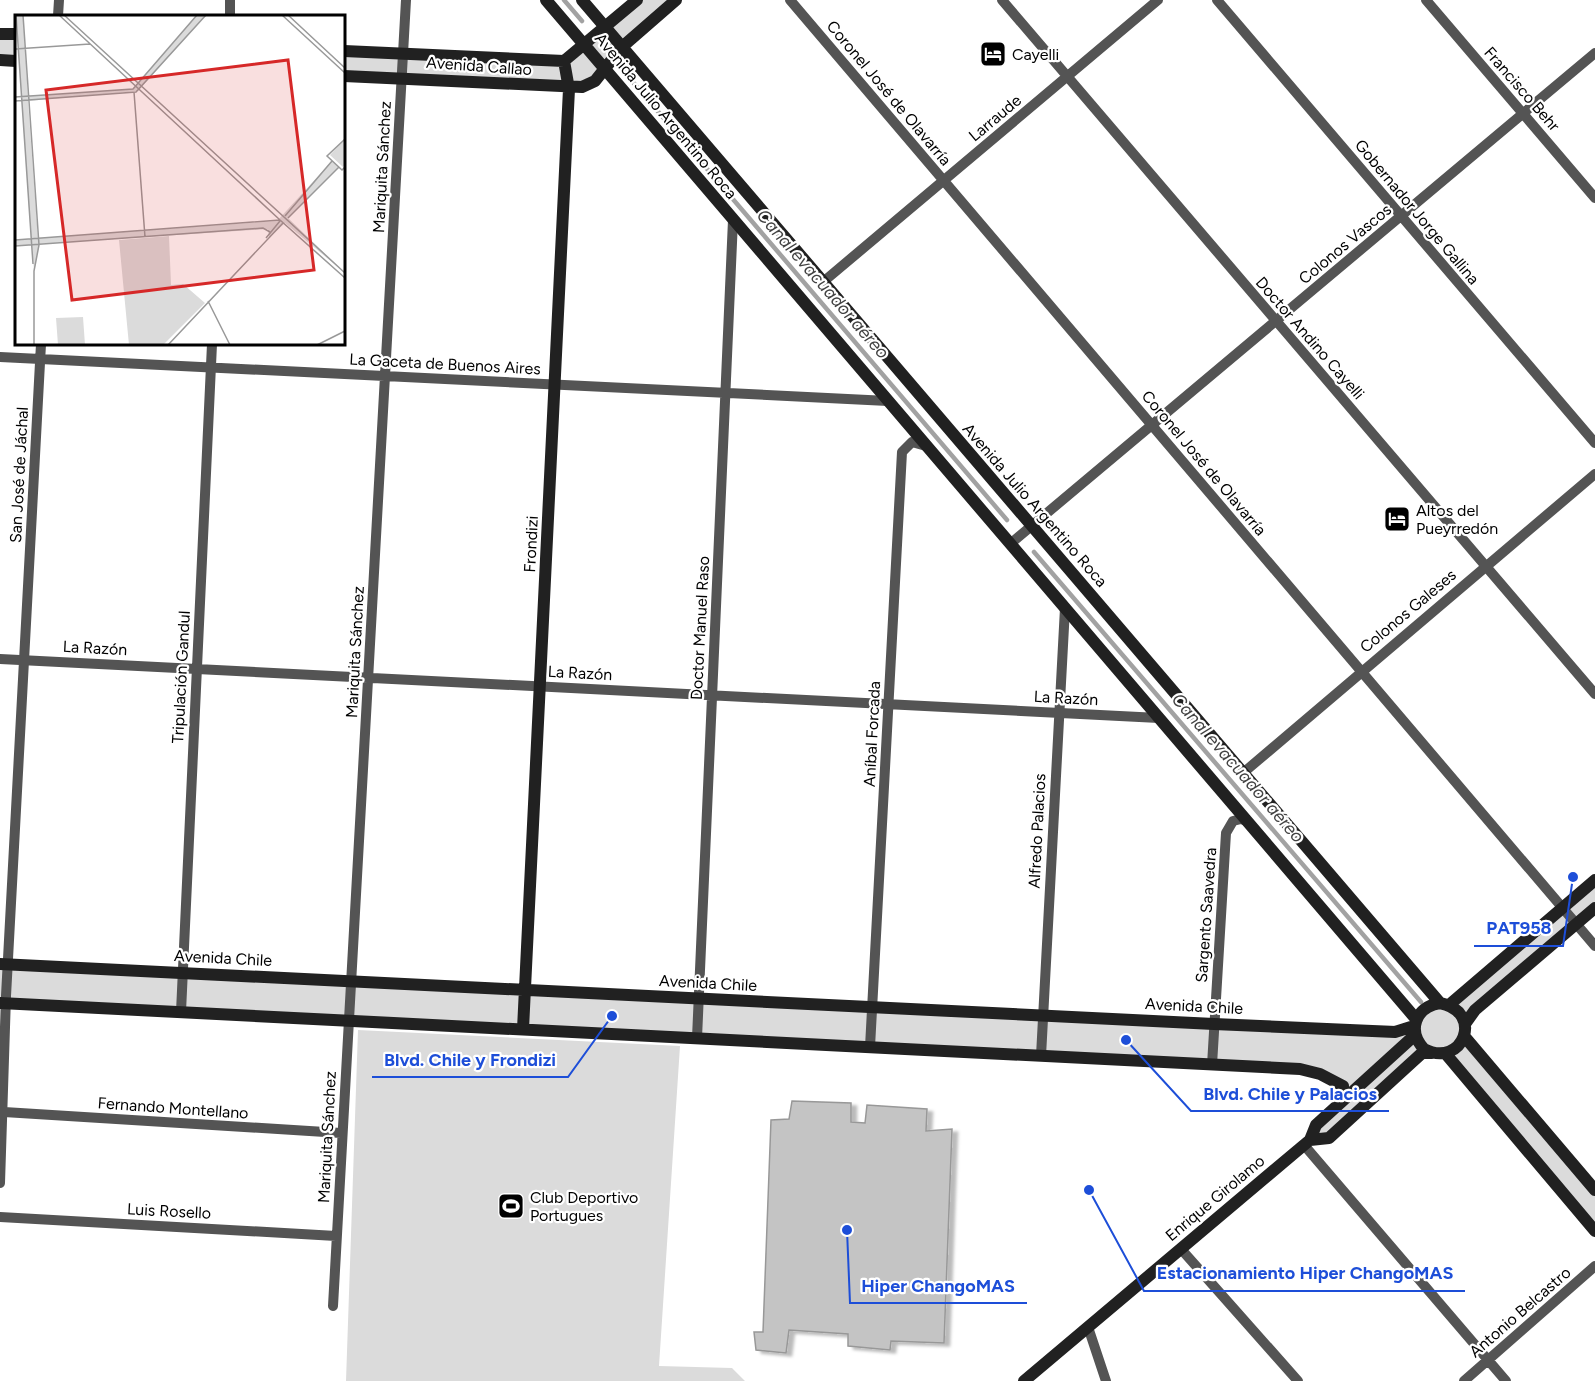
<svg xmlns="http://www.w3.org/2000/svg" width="1595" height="1381" viewBox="0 0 1595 1381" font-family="Figtree,sans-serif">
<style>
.green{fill:#dbdbdb}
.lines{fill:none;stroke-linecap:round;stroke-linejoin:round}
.stream{stroke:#a2a2a2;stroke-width:4.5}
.building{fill:#c4c4c4;stroke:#989898;stroke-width:1.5;filter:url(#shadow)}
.street{stroke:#545454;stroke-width:10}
.secondary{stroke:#212121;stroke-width:12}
.labels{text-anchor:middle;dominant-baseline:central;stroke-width:4.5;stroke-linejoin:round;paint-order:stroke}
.poi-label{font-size:16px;fill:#000;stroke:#fff;text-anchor:start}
.street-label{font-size:16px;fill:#000;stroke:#fff}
.water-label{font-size:18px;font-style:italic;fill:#434343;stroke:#fff}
.inset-road{fill:none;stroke:#999;stroke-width:1.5}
.view{fill:#d62828;fill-opacity:0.15;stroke:#d62828;stroke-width:3}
.inset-edge{fill:none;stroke:#000;stroke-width:3}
.leader{fill:none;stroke:#1d4ed8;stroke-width:2}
.callout-dot{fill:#1d4ed8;stroke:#fff;stroke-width:2}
.callout-label{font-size:18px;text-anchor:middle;font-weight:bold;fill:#1d4ed8;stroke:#fff;stroke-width:4.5;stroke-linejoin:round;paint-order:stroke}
</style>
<defs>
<filter id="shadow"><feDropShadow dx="5.5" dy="3" stdDeviation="1.5" flood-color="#0004"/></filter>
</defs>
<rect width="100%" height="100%" fill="#fff"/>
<path class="green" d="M 637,0 L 676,0 L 582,87 L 344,76 L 344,51 L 564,61 Z
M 0,34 L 16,34 L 16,61 L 0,60 Z
M 1595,880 L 1595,908 L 1475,1010 L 1464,1036 L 1595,1190 L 1595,1231 L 1445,1053 L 1432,1053 L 1329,1138 L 1310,1140 L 1344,1094 L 1320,1074 L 0,1003 L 0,964 L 1214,1024 L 1414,1026 L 1420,1013 L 1450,1005 Z
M 358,1030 L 680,1046 L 659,1366 L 732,1368 L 745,1381 L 346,1381 Z"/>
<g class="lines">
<path class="stream" d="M 564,0 L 582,21
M 620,67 L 1007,520
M 1034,552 L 1421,1002"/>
</g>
<path class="building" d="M 792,1101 L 851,1103 L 851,1122 L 865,1123 L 867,1105 L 927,1109 L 926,1131 L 952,1129 L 944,1343 L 891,1341 L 890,1350 L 848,1346 L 848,1334 L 789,1330 L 786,1353 L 756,1350 L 754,1332 L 763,1332 L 771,1120 L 789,1119 Z"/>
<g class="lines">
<path class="street" d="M 790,0 L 1595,946
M 1002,0 L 1595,694
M 1217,0 L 1595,443
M 1426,0 L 1595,198
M 58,16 L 59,0
M 230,16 L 230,0
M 823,282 L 1158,0
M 0,357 L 888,401
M 1010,544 L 1595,53
M 0,659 L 1159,718
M 1243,773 L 1595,474
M 181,1012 L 212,344
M 697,1038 L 733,220
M 870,1047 L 902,452 L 912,442 L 926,446
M 1041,1056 L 1065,608
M 1212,1065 L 1226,833 L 1233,821 L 1241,819 L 1247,821
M 4,1112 L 341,1133
M 1304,1145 L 1506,1381
M 0,1183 L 6,996 L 41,344
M 0,1217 L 336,1236
M 1181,1249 L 1298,1381
M 333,1306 L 406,0
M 1088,1327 L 1106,1381
M 1464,1381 L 1595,1266"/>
<path class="secondary" d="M 546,0 L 1416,1019
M 582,0 L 1440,1003 C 1485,1012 1463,1069 1424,1049 C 1407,1031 1415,1007 1440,1003
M 0,34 L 16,34
M 344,51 L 564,61 L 637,0
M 0,60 L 16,61
M 344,76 L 582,87 L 595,81 L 622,47 L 676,0
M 0,964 L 1214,1024 L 1395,1032 L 1414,1026
M 0,1003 L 1300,1069 L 1320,1074 L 1343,1086 L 1342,1101
M 1449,1005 L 1595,880
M 1465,1024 L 1475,1010 L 1595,908
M 523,1029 L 569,89 L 564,61
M 1464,1036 L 1595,1190
M 1445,1053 L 1595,1231
M 1310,1140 L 1316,1125 L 1415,1035
M 1024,1381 L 1304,1145 L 1310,1140 L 1329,1138 L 1422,1053 L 1432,1053"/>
</g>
<defs>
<symbol id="hotel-square" viewBox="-11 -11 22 22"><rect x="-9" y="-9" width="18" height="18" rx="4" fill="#000" stroke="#fff"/><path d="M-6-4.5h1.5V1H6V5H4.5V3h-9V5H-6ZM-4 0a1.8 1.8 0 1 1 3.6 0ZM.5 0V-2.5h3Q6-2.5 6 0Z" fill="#fff"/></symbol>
<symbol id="stadium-square" viewBox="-11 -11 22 22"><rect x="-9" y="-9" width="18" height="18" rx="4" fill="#000" stroke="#fff"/><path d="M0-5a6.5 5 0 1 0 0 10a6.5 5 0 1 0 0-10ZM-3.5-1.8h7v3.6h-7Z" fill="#fff"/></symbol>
</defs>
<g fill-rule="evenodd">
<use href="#hotel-square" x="978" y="39" width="30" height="30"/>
<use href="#hotel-square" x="1382" y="504" width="30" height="30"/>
<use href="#stadium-square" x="496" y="1191" width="30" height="30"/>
</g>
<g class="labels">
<g class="poi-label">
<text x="1012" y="54">Cayelli</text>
<text x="1416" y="510">Altos del<tspan x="1416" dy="18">Pueyrredón</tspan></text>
<text x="530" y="1197">Club Deportivo<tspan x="530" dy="18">Portugues</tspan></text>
</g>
<g class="street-label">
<text transform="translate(479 66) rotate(4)">Avenida Callao</text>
<text transform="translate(1522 89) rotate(49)">Francisco Behr</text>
<text transform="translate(889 93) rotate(50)">Coronel José de Olavarría</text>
<text transform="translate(666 116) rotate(50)">Avenida Julio Argentino Roca</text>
<text transform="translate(995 118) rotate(-40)">Larraude</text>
<text transform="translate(382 167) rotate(-87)">Mariquita Sánchez</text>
<text transform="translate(1417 212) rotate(50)">Gobernador Jorge Gallina</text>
<text transform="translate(1345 244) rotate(-40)">Colonos Vascos</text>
<text transform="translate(1310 338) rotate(49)">Doctor Andino Cayelli</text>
<text transform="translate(445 364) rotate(3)">La Gaceta de Buenos Aires</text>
<text transform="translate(1204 463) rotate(50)">Coronel José de Olavarría</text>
<text transform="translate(19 475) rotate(-87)">San José de Jáchal</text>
<text transform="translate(1035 505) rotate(49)">Avenida Julio Argentino Roca</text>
<text transform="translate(531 544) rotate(-87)">Frondizi</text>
<text transform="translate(1408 611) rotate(-40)">Colonos Galeses</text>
<text transform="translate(700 628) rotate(-87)">Doctor Manuel Raso</text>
<text transform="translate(95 648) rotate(3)">La Razón</text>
<text transform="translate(355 652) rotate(-87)">Mariquita Sánchez</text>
<text transform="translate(580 673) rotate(3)">La Razón</text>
<text transform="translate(181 677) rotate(-87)">Tripulación Gandul</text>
<text transform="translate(1066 698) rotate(3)">La Razón</text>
<text transform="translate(872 734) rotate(-87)">Aníbal Forcada</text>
<text transform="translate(1037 831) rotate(-87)">Alfredo Palacios</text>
<text transform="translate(1206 915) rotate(-86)">Sargento Saavedra</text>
<text transform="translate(223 958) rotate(3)">Avenida Chile</text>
<text transform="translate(708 983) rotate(3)">Avenida Chile</text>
<text transform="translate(1194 1006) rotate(3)">Avenida Chile</text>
<text transform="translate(173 1108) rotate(4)">Fernando Montellano</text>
<text transform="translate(327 1137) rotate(-87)">Mariquita Sánchez</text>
<text transform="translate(1215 1198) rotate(-40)">Enrique Girolamo</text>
<text transform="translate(169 1211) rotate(3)">Luis Rosello</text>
<text transform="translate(1520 1312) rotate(-41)">Antonio Belcastro</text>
</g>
<g class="water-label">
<text transform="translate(823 284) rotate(49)">Canal evacuador aéreo</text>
<text transform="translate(1238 768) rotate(49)">Canal evacuador aéreo</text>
</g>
</g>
<g transform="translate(15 15)">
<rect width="330" height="330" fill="#fff"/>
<path d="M 1,0 L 8,0 L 13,81 L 118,74 L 182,0 L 191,0 L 123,76 L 13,86 L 23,223 L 262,206 L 317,146 L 324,152 L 273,203 L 330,258 L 270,208 L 254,223 L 253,214 L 24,229 L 19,256 L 17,230 L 0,231 L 0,225 L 16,224 ZM 329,125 L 330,150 L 328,152 L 315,140 ZM 154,221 L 156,270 L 168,269 L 190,288 L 148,330 L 114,330 L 104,225 ZM 68,302 L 70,330 L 43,330 L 41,303 Z" fill="#dbdbdb"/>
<path class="inset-road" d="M 1,0 L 18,249M 8,0 L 24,230 L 19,256 L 19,330M 44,0 L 265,205M 49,0 L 330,258M 267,0 L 330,58M 273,0 L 330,53M 0,34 L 75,29M 119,77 L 130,222M 0,82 L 118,74 L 182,0M 0,86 L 121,77 L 191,0M 330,124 L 312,141 L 327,155 L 330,152M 270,201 L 317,146M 273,203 L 324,152M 265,205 L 330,263M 251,223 L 265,206M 0,225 L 265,205M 0,231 L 248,213 L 255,217M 193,286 L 215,330M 153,330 L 268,208M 302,330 L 330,316"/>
<path class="view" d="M 273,45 L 299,255 L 57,285 L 31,75 Z"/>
<rect width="330" height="330" class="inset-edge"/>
</g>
<path class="leader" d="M1573 877L1563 946H1474M612 1016L568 1077H372M1126 1040L1191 1111H1389M1089 1190L1144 1291H1465M847 1230L850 1303H1027"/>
<g class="callout-dot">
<circle cx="1573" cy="877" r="6"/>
<circle cx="612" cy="1016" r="6"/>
<circle cx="1126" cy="1040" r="6"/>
<circle cx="1089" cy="1190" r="6"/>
<circle cx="847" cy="1230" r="6"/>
</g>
<g class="callout-label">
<text x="1519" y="934">PAT958</text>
<text x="470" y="1066">Blvd. Chile y Frondizi</text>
<text x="1290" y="1100">Blvd. Chile y Palacios</text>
<text x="1305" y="1279">Estacionamiento Hiper ChangoMAS</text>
<text x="938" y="1292">Hiper ChangoMAS</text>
</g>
</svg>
